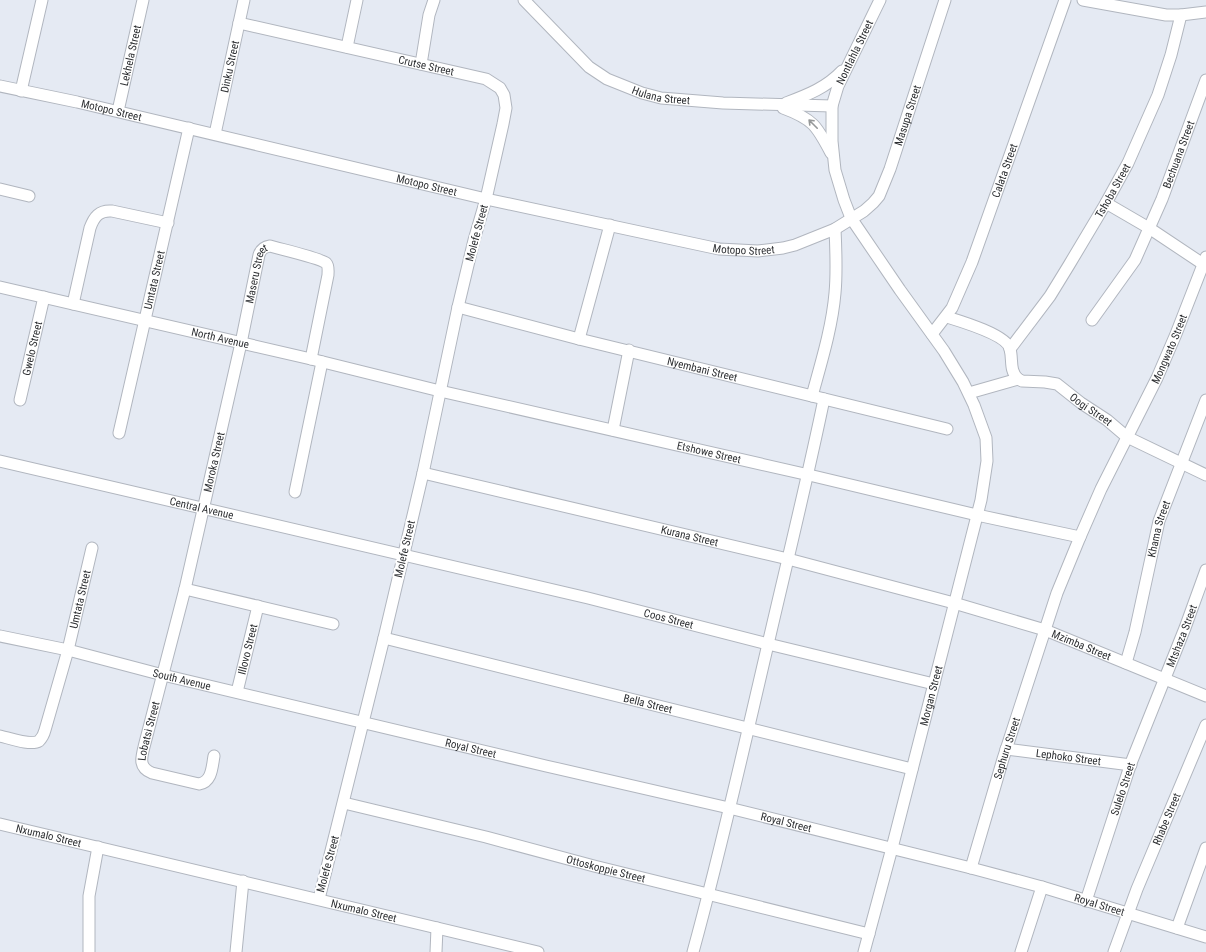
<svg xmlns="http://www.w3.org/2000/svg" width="1206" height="952" viewBox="0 0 1206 952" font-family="'Roboto Condensed',sans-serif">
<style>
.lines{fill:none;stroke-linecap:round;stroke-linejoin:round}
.minor-casing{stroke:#b1b6bf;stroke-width:13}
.minor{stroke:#fff;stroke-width:11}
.oneway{stroke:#969899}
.labels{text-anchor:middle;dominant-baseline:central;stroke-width:4;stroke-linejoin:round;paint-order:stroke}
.street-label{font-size:11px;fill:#2e3033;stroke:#fff}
</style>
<rect width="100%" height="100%" fill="#e5eaf3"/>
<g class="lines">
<defs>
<g id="minor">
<path id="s1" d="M 524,0 L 589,67 L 607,79 L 642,93 L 661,98 L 723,103 L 832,106"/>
<path d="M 1083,0 L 1166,15 L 1181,15 L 1206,12"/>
<path id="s2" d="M 239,23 L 486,79 L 500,88 L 504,95 L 506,108 L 503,124 L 486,199 L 474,240 L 458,307 L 423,473 L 384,638 L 319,899"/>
<path d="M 347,47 L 357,0"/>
<path d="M 421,64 L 429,15 L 434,0"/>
<path id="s3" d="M 0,86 L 77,102 L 486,199 L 719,249 L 758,251 L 783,248 L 795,245 L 835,229 L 864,211 L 873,203 L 879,196 L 890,169 L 945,0"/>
<path d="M 21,91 L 42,0"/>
<path d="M 786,103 C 807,95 826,88 842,71"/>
<path d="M 783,108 C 813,119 817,126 831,153"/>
<path id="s4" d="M 118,111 L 143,0"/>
<path id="s5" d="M 215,134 L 244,0"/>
<path d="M 0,189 L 29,196"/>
<path d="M 1106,203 L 1149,228 L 1203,264"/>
<path id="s6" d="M 0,287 L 311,359 L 440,391 L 809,475 L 977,515 L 1080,537"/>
<path d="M 73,304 L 90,228 C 94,217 99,210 112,211 L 168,223"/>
<path id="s7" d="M 458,307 L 579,339 L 947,429"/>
<path d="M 947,317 C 960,321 1007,335 1010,349 C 1013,360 1009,370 1018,379"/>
<path id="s8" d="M 1092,320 L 1135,260 L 1162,199 L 1206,80"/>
<path id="s9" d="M 932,334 L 952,308 L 972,262 L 1065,0"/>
<path d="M 579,339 L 610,225"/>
<path id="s10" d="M 1010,349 L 1050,296 L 1069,265 L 1106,203 L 1128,163 L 1158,95 L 1171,55 L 1181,15"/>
<path id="s11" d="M 969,393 L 1018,379 L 1022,381 L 1045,382 L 1057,384 L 1081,403 L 1107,420 L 1127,437 L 1206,475"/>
<path d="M 812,396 C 821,363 832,328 835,293 C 837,272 836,250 835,229"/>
<path id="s12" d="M 20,400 L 44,297"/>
<path d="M 613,430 L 629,350"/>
<path id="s13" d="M 119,433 L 189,128"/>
<path id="s14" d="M 0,461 L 588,598 L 768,644 L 934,684"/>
<path id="s15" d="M 423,473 L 788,559 L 954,603 L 1045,630 L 1206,696"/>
<path d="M 295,492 L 322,362"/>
<path d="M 185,589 L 333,624"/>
<path id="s16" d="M 0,636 L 68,650 L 163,675 L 546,766 L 729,808 L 971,868 L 1042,887 L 1206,937"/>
<path id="s17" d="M 384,638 L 912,769"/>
<path id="s18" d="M 1126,663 L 1135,632 L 1159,521 L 1206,400"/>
<path id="s19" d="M 237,692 L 258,606"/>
<path id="s20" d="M 0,736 C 9,738 31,746 39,741 C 42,738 44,734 45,730 L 68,650 L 92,548"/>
<path id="s21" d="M 1006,749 L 1131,765"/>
<path id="s22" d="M 214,756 C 212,767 212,782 199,784 L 152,773 C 137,767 142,756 145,743 L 185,589 L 241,343 L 259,255 C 261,249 264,247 270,246 C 280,249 320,258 326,263 C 329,266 328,271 328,275 L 311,359"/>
<path id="s23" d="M 344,803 L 486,837 L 594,866 L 869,934"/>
<path id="s24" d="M 0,824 L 538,952"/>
<path id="s25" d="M 971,868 L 1003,759 L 1057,593 L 1080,537 L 1101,489 L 1157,378 L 1176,334 L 1206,257"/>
<path id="s26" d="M 1086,901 L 1131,763 L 1185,628 L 1206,570"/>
<path d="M 1177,928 L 1206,848"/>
<path d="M 89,952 L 89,896 L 98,847"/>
<path d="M 236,952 L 243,881"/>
<path d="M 436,952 L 437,928"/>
<path d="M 693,952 C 721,850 744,747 768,644 C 787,562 807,481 824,399"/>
<path id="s27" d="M 864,952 L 892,848 L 981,500 L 987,461 L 986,438 L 974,405 L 963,382 L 944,351 L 900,290 L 851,218 L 844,200 L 835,170 L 832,141 L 832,106 L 838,86 L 880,0"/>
<path d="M 1021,952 L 1042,887"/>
<path id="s28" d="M 1114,952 L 1137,889 L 1206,725"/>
</g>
</defs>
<use href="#minor" class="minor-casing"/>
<use href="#minor" class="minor"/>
</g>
<defs><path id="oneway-shaft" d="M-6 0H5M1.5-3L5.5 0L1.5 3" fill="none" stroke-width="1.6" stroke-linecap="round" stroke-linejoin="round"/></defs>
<use class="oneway" href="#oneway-shaft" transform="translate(813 124) rotate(-135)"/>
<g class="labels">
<g class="street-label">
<text stroke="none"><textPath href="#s27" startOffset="962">Nontlahla Street</textPath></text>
<text stroke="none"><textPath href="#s4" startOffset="57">Lekhela Street</textPath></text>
<text stroke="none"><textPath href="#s2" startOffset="192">Crutse Street</textPath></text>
<text stroke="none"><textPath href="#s5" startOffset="69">Dinku Street</textPath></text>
<text stroke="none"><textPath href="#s1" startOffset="172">Hulana Street</textPath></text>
<text stroke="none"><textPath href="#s3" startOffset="114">Motopo Street</textPath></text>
<text stroke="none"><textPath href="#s3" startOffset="998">Masupa Street</textPath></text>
<text stroke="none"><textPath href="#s8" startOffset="188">Bechuana Street</textPath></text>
<text stroke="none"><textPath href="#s9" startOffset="180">Calata Street</textPath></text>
<text stroke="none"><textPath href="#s3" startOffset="438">Motopo Street</textPath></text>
<text stroke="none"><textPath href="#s10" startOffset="189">Tshoba Street</textPath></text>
<text transform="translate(477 233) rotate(-75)">Molefe Street</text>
<text stroke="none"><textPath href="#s3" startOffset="762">Motopo Street</textPath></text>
<text stroke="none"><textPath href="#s22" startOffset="600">Maseru Street</textPath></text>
<text stroke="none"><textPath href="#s13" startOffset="157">Umtata Street</textPath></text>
<text stroke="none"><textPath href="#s6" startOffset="226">North Avenue</textPath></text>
<text stroke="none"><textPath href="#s12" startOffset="53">Gwelo Street</textPath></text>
<text stroke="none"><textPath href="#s25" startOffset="557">Mongwato Street</textPath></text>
<text stroke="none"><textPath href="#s7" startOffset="252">Nyembani Street</textPath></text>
<text stroke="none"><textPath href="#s11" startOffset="133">Oogi Street</textPath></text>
<text stroke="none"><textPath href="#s6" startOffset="728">Etshowe Street</textPath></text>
<text stroke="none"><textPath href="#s22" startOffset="407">Moroka Street</textPath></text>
<text stroke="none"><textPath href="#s14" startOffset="207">Central Avenue</textPath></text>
<text stroke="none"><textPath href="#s18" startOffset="138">Khama Street</textPath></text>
<text stroke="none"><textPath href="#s15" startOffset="274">Kurana Street</textPath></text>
<text transform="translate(405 549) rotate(-77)">Molefe Street</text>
<text stroke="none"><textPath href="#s20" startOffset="188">Umtata Street</textPath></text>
<text stroke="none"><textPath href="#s14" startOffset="687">Coos Street</textPath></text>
<text stroke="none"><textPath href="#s26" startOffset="282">Mtshaza Street</textPath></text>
<text stroke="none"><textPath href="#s15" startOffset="681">Mzimba Street</textPath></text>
<text stroke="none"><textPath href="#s19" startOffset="44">Illovo Street</textPath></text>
<text stroke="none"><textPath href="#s16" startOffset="187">South Avenue</textPath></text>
<text stroke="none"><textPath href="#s27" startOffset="265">Morgan Street</textPath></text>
<text stroke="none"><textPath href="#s17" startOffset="272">Bella Street</textPath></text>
<text stroke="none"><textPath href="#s22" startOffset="130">Lobatsi Street</textPath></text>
<text stroke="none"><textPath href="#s16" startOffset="484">Royal Street</textPath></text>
<text stroke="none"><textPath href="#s25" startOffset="125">Sephuru Street</textPath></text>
<text stroke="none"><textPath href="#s21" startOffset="63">Lephoko Street</textPath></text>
<text stroke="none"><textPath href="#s26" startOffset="118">Sulelo Street</textPath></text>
<text stroke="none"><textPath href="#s28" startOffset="143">Rhabe Street</textPath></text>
<text stroke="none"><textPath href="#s16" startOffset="808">Royal Street</textPath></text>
<text stroke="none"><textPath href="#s24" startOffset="50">Nxumalo Street</textPath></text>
<text transform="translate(328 864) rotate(-75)">Molefe Street</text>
<text stroke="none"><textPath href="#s23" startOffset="270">Ottoskoppie Street</textPath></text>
<text stroke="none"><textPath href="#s16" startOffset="1132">Royal Street</textPath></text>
<text stroke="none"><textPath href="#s24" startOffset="374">Nxumalo Street</textPath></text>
</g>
</g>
</svg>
